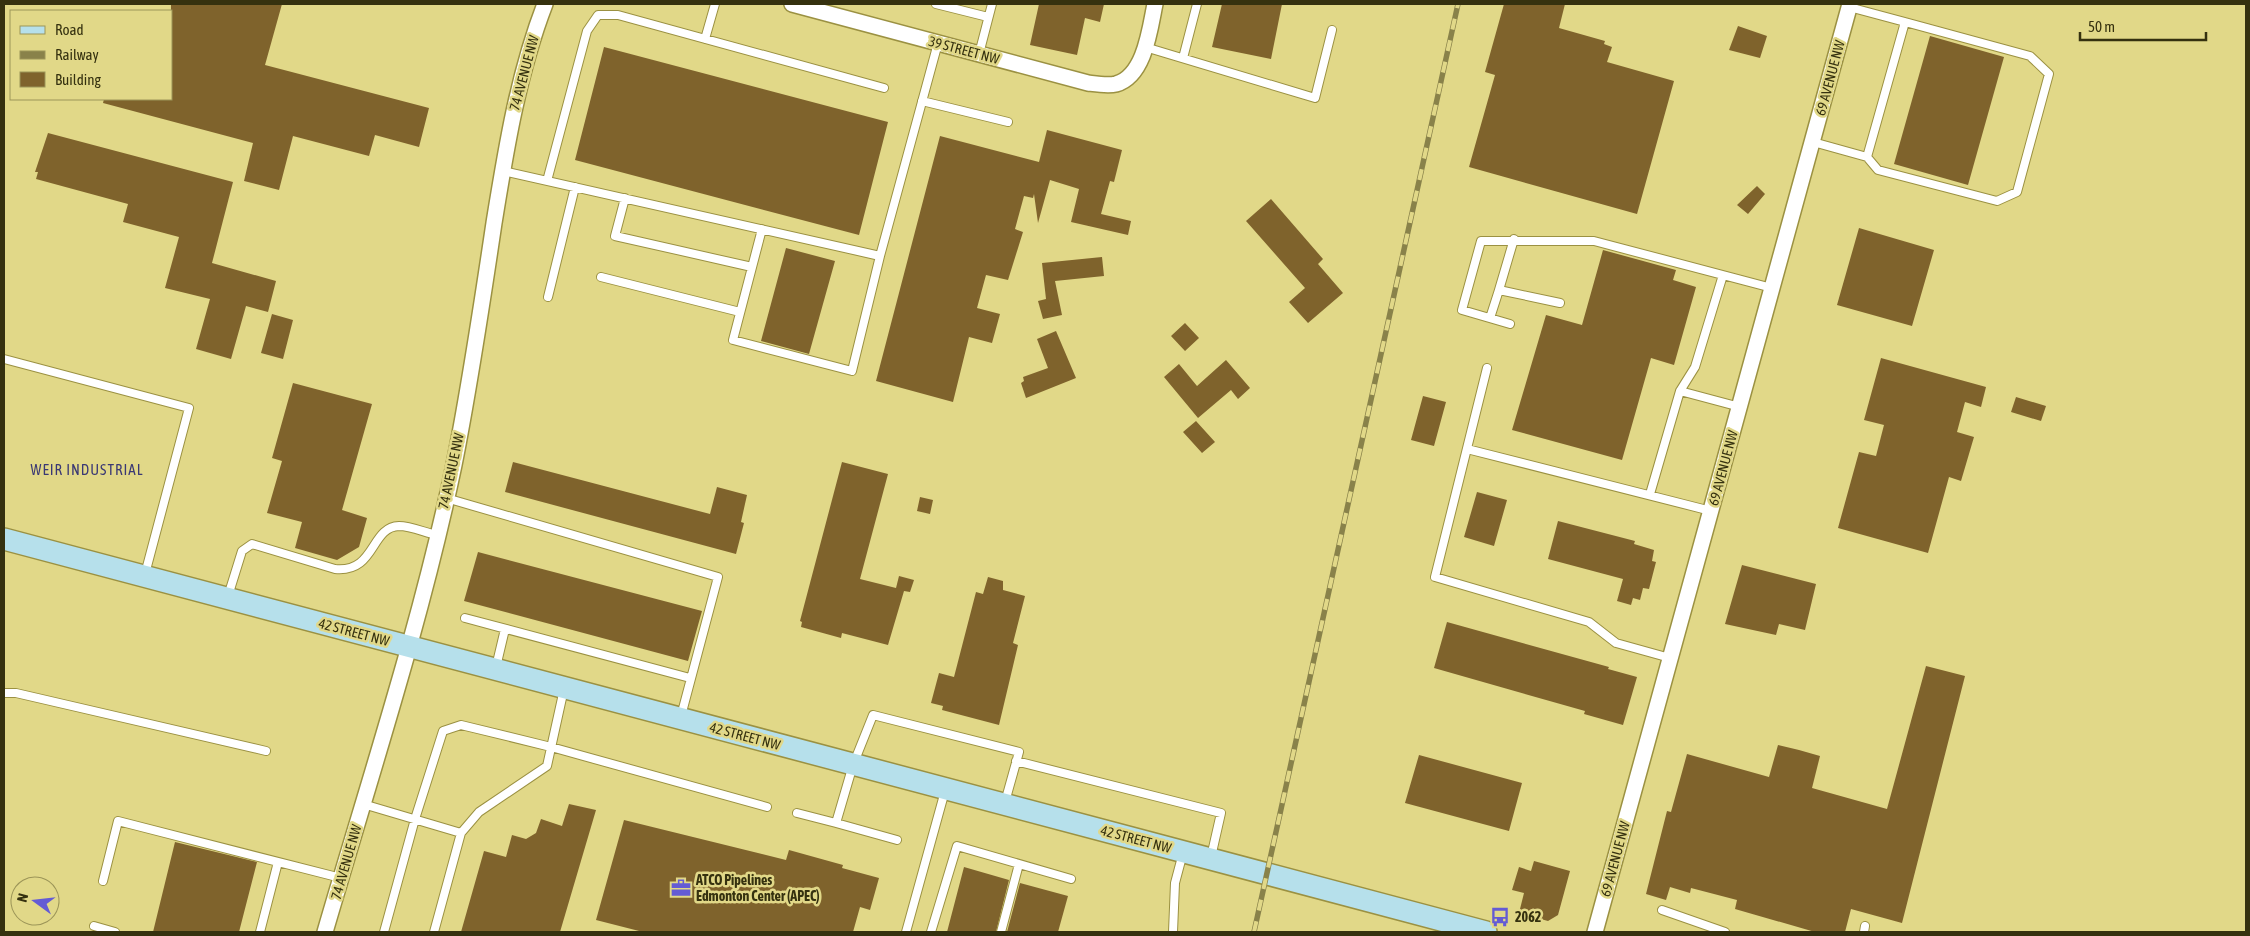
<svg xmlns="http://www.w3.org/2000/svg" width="2250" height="936" viewBox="0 0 2250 936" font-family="'Asap Condensed',sans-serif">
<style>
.building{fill:#7f632c}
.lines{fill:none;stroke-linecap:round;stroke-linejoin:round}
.lane-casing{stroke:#9b9142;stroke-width:10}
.street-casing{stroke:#9b9142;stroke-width:18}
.secondary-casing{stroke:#9b9142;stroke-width:24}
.lane{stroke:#fff;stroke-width:8}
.street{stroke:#fff;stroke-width:15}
.secondary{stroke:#b6e0eb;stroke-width:21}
.rail-casing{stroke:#89824a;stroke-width:5.5}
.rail{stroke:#e1d888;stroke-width:4;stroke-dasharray:11;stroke-linecap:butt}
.labels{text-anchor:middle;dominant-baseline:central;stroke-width:5;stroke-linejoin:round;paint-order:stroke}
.street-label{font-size:14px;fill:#35310f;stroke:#e1d888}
.poi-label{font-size:14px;font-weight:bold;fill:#35310f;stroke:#e1d888;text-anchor:start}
.neighbourhood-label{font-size:15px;letter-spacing:1px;fill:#3a3874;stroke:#e1d888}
</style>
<rect width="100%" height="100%" fill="#e1d888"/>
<path class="building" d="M 171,4 L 282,4 L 265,65 L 429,108 L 419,147 L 375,135 L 369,156 L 293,136 L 279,190 L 244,181 L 253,143 L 103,103 L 104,99 L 171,99 Z
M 1039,4 L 1104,4 L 1100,22 L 1085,18 L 1077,55 L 1030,45 Z
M 1222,4 L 1282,4 L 1271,59 L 1212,47 Z
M 1504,4 L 1565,4 L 1559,28 L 1605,41 L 1604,44 L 1612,47 L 1607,62 L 1674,81 L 1637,214 L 1469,167 L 1495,75 L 1485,72 Z
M 1738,26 L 1767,36 L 1760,58 L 1729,50 Z
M 1930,36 L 2004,57 L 1968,185 L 1894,164 Z
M 604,47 L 888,122 L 859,235 L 575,160 Z
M 1047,130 L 1122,150 L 1114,182 L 1110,181 L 1101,214 L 1131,221 L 1128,235 L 1071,222 L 1079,189 L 1050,180 L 1038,223 L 1034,194 L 1033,198 L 1024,196 L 1015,229 L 1023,232 L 1008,280 L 986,275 L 977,308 L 1000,314 L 992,343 L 969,337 L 953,402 L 876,381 L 940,136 L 1039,162 Z
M 48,133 L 233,182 L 212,263 L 276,281 L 268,312 L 246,306 L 231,359 L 196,349 L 210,299 L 165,288 L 179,237 L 123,222 L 128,204 L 36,179 L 38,172 L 35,172 Z
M 1757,186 L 1765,194 L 1748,214 L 1737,205 Z
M 1271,199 L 1323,259 L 1318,264 L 1343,293 L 1308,323 L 1289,302 L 1305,288 L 1246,221 Z
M 1859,228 L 1934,250 L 1912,326 L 1837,305 Z
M 786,248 L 835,261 L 809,354 L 761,341 Z
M 1603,250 L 1676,270 L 1673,280 L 1696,287 L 1674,365 L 1651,358 L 1622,460 L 1512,430 L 1546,315 L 1582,325 Z
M 1102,257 L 1104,276 L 1055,281 L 1062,315 L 1043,319 L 1038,301 L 1046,299 L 1042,263 Z
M 272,314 L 293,320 L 283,359 L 261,353 Z
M 1185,323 L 1199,338 L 1185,351 L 1171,336 Z
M 1056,331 L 1076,378 L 1026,398 L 1021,383 L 1024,381 L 1023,377 L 1048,368 L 1037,339 Z
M 1881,358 L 1986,387 L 1981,407 L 1965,402 L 1957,432 L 1974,437 L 1961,481 L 1949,477 L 1928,553 L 1838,528 L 1859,452 L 1876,456 L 1884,425 L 1864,420 Z
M 1226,360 L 1250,388 L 1238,399 L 1231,390 L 1198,418 L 1164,377 L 1179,364 L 1197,386 Z
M 293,383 L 372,404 L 342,510 L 367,518 L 359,547 L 337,560 L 295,548 L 302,522 L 267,513 L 282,461 L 272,458 Z
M 1423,396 L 1446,402 L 1434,446 L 1411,440 Z
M 2016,397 L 2046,406 L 2041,421 L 2011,412 Z
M 1196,421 L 1215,442 L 1202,453 L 1183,432 Z
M 513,462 L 710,514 L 717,487 L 747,495 L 741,522 L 744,523 L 736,554 L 505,492 Z
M 842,462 L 888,474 L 860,579 L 896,588 L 899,576 L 914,580 L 910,592 L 904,591 L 888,645 L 842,633 L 841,638 L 801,627 L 802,622 L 800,621 Z
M 1477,492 L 1507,500 L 1494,546 L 1464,537 Z
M 920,497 L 933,500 L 930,514 L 917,511 Z
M 1558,521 L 1635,541 L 1634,544 L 1654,550 L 1652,561 L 1656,562 L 1649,589 L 1643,588 L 1640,600 L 1633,598 L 1631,605 L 1617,601 L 1623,579 L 1548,559 Z
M 478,552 L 702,611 L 688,661 L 464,601 Z
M 1742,565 L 1816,584 L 1805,630 L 1779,624 L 1776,635 L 1725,624 Z
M 988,577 L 1003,581 L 1003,590 L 1025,596 L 1013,643 L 1018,645 L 999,725 L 942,710 L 943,706 L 931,703 L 939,673 L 954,677 L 976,592 L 983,594 Z
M 1447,622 L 1609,667 L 1608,669 L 1637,677 L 1623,725 L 1584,714 L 1585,711 L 1434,668 Z
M 1926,666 L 1965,676 L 1902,923 L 1851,909 L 1845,932 L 1815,932 L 1735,909 L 1737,900 L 1691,888 L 1690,893 L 1670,887 L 1666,900 L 1646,894 L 1667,811 L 1671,812 L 1687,754 L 1769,777 L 1778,745 L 1799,750 L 1820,756 L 1812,788 L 1887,809 Z
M 1419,755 L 1522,783 L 1509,831 L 1405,803 Z
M 569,804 L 596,810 L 560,932 L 461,932 L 484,851 L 506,857 L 512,835 L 526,839 L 536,833 L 541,819 L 562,826 Z
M 624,820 L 786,860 L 789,850 L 843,865 L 842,868 L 879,878 L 870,910 L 860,907 L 853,932 L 643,932 L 596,920 Z
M 175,842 L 257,862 L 239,932 L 153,932 Z
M 1534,861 L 1570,871 L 1558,915 L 1548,921 L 1519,913 L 1524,893 L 1512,890 L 1519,867 L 1531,871 Z
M 964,867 L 1009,880 L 996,932 L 947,932 Z
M 1020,883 L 1068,896 L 1058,932 L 1007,932 Z"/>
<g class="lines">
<defs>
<path id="lane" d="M 936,4 L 988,17
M 705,39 L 715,4
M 1145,47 L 1315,98 L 1332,30
M 979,54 L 992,4
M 1183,58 L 1197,4
M 922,101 L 1008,122
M 1813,142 L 1867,157 L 1905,22 L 1849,7
M 1867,157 L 1878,170 L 1997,201 L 2017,192 L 2049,74 L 2030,56 L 1905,22
M 503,171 L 880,256 L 852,371 L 733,340 L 762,229
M 547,181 L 587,31 L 598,15 L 618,15 L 884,88
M 625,198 L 615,236 L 752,267
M 1514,239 L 1499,290 L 1560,303
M 880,256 L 938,43
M 601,277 L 740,312
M 548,297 L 575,187
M 1490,318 L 1499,290
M 1510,324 L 1462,310 L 1481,241 L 1594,241 L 1772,288
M 4,359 L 189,408 L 145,574
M 1487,368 L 1435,577 L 1589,622 L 1616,643 L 1670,658
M 1680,391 L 1740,407
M 1467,449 L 1711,511
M 1650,494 L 1680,391 L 1695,367 L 1723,275
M 446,498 L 718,577 L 681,716
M 228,596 L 242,551 L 252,544 L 335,569 C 376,573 370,527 399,526 C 411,526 426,533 437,535
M 465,618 L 690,678
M 496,667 L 505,629
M 4,693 L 16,693 L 266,751
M 1016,761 L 1221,813 L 1211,857
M 363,804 L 461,833 L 479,812 L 547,766 L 564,689
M 797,813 L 836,823 L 853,765 L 873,715 L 1019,752 L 1005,802
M 836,823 L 897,840
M 103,881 L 118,821 L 341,878
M 1662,910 L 1725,932
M 94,926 L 115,932
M 260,932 L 278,862
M 384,932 L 415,819 L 443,731 L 461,725 L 551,747 L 767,807
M 434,932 L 461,833
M 906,932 L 945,791
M 931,932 L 957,846 L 1071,879
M 1001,932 L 1019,864
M 1173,932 L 1175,883 L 1183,853
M 1864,932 L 1865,926"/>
<path id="street" d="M 792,4 L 1088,83 C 1096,84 1108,86 1116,84 C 1145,76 1150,28 1155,4
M 325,932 C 370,777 421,623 454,465 C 470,385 482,304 494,223 C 506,149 518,74 545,4
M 1595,932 L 1850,4"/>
<path id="secondary" d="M 4,539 L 1486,932"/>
</defs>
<use href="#lane" class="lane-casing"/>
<use href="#street" class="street-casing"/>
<use href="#secondary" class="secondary-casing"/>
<use href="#lane" class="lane"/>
<use href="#street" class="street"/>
<use href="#secondary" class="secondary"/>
<defs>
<path id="rail" d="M 1254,932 L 1458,4"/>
</defs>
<use href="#rail" class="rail-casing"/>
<use href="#rail" class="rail"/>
</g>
<defs>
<symbol id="office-bare" viewBox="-9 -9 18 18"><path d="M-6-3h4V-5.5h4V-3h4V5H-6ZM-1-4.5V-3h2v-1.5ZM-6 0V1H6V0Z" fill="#645bd4" stroke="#e1d888" stroke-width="2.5" paint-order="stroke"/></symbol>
<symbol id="bus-bare" viewBox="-9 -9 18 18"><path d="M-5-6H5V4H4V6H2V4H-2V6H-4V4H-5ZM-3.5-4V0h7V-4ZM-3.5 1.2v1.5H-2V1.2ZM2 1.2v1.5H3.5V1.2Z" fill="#645bd4" stroke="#e1d888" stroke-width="2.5" paint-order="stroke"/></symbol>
</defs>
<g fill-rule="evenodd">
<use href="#office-bare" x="667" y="874" width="28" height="28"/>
<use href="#bus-bare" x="1486" y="903" width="28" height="28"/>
</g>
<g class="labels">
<g class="street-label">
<text transform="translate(964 50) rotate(15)">39 STREET NW</text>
<text transform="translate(524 73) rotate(-75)">74 AVENUE NW</text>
<text transform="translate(1830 78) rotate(-75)">69 AVENUE NW</text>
<text transform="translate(1723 468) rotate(-75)">69 AVENUE NW</text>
<text transform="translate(451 471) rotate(-78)">74 AVENUE NW</text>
<text transform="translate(354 632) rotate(15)">42 STREET NW</text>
<text transform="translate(745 736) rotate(15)">42 STREET NW</text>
<text transform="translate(1136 839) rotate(15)">42 STREET NW</text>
<text transform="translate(1615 859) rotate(-75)">69 AVENUE NW</text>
<text transform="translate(346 862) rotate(-74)">74 AVENUE NW</text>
</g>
<g class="poi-label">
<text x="696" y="880">ATCO Pipelines<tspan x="696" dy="16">Edmonton Center (APEC)</tspan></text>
<text x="1515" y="917">2062</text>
</g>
<g class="neighbourhood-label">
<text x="87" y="469">WEIR INDUSTRIAL</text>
</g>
</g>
<rect width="2250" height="936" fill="none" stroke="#35310f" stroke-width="10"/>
<rect x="10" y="10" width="162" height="90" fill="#e1d888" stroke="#9c9558"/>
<rect x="20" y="26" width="25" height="8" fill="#b6e0eb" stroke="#9c9558"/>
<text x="55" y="35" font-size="15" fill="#35310f">Road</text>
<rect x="20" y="51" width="25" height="8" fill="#89824a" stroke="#9c9558"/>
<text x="55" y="60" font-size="15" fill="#35310f">Railway</text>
<rect x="20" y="72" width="25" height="15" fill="#7f632c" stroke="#9c9558"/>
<text x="55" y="85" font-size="15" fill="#35310f">Building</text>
<g transform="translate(35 901) rotate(285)"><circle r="24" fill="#e1d888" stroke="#9c9558"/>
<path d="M0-4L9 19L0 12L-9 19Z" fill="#645bd4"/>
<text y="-8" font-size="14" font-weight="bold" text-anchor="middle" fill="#35310f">N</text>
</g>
<path d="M2080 32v8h126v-8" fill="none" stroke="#35310f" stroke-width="2.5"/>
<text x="2088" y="32" font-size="15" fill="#35310f" stroke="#e1d888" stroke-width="4" paint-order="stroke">50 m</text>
</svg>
